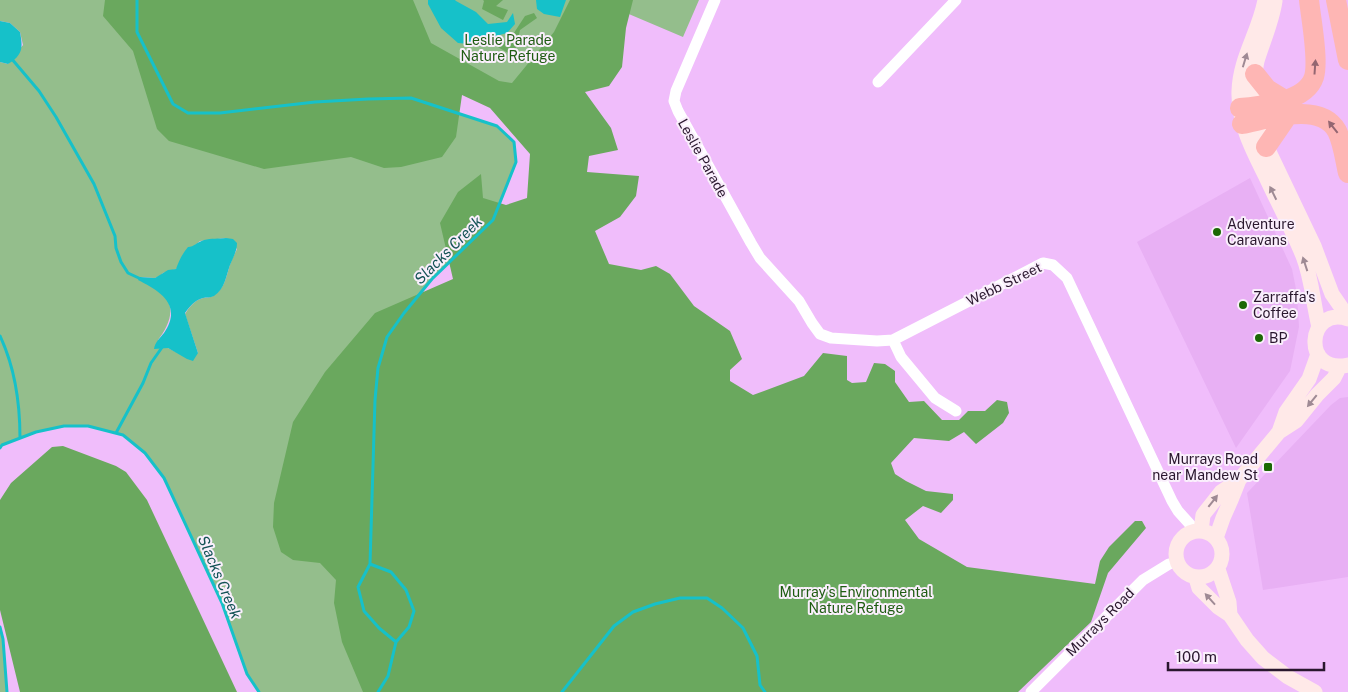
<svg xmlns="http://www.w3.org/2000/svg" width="1348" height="692" viewBox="0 0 1348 692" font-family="'Public Sans',sans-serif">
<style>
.built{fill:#e8b0f4}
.green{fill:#94be8c;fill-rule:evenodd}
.forest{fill:#6aa85e}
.water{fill:#16c1c9}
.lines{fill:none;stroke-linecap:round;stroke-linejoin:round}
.stream{stroke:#16c1c9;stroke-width:3}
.street{stroke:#fff;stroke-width:11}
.secondary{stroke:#ffe9e8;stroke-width:15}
.highway{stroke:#feb6b4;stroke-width:20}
.oneway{fill:#9f8a94}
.oneway2{fill:#946671}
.poi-dot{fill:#1b6804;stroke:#faeffc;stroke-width:2}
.labels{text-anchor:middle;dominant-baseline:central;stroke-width:4;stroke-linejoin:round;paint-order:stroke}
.park-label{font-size:14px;fill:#1f5c12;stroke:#faeffc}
.street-label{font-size:14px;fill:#2a172e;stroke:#faeffc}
.poi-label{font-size:14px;fill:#2a172e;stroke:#faeffc;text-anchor:start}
.water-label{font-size:15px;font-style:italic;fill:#145356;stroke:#faeffc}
</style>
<rect width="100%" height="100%" fill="#f0bdfb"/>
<path class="built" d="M 1250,178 L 1292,269 L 1297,294 L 1299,327 L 1290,371 L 1236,448 L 1137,242 Z
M 1348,397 L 1348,577 L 1263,590 L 1247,493 L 1331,405 L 1340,398 Z"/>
<path class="green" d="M 0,0 L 137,0 L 442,109 L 497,126 L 514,142 L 516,162 L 493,220 L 432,279 L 404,313 L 378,692 L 259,692 L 247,674 L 222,603 L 164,478 L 145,453 L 123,435 L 88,426 L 64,426 L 36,432 L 2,445 L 0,448 L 0,62 L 8,64 L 23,45 L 20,32 L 10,23 L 0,21 ZM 226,238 L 237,249 C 234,255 231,261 229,268 C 226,278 224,289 214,295 C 211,298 208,297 203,298 C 195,300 189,307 185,314 L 198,353 L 176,352 L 168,348 L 161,347 L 158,340 C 168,327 178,307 162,294 C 155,288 147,284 140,277 L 155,278 L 160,276 L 163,273 L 176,269 L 193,247 L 200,241 Z
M 153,0 L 699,0 L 683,37 L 617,9 L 523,136 L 488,94 Z
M 0,627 L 3,639 L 7,692 L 0,692 Z"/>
<path class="forest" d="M 105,0 L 413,0 L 431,43 L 499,81 L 512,83 L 554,32 L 570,0 L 633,0 L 626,28 L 622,67 L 609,86 L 585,92 L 611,128 L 618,150 L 589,156 L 587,172 L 639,176 L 636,196 L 620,217 L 595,231 L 609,264 L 641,270 L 656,266 L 670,274 L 694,306 L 730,331 L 742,359 L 730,370 L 730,381 L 753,395 L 804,376 L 823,353 L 847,356 L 847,380 L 852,383 L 866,382 L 874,363 L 885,364 L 895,371 L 895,382 L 909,402 L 924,401 L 942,420 L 959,420 L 968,411 L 985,411 L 997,400 L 1007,402 L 1009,413 L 1003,423 L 976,444 L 964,432 L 949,441 L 914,438 L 891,463 L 895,474 L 906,481 L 926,491 L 953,494 L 953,500 L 941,513 L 923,506 L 905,520 L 919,539 L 967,567 L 1095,584 L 1100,561 L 1109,547 L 1135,521 L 1142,521 L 1146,528 L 1108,573 L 1091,622 L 1018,692 L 363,692 L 342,642 L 334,603 L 336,580 L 320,563 L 293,560 L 281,552 L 273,527 L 274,503 L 293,422 L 325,372 L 375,313 L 453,279 L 440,223 L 458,192 L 481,174 L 483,198 L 506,205 L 527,198 L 530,154 L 490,108 L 462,95 L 456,137 L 442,157 L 401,167 L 384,168 L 351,157 L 264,169 L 169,141 L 157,129 L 133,51 L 103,16 Z
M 483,0 L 503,0 L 496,6 L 508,10 L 503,20 L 482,9 L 484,1 Z
M 534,13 L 537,18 L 520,30 L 516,48 L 510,54 L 496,46 L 510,39 L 525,16 Z
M 63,446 L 116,466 L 126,472 L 147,500 L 237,692 L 20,692 L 0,610 L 0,500 L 11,483 L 52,447 Z"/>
<path class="water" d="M 428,0 L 455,0 L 456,1 L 476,12 L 488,24 L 507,22 L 513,13 L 515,24 L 507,33 L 492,37 L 481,45 L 458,43 L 441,28 L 428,4 Z
M 536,0 L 566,0 L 560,17 L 544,14 L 537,9 Z
M 0,21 L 10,23 L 20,32 C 23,48 23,55 8,64 L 0,62 Z
M 226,238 L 233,239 L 237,243 C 237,251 233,258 230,265 C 226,276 225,289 214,296 C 210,298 207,297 203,298 C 195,300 189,307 185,313 L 198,353 L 193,361 L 187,359 L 168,348 L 154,349 C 155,342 160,338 164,333 C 183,305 160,291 138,280 L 140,277 L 155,278 L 168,270 L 176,269 C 179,261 182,254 188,247 C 194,247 197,242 204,240 C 211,238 219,239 226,238 Z"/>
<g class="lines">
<path class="stream" d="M 137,0 L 137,32 L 173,104 L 188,113 L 220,113 L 315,102 L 368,99 L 411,98 L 497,126 L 514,142 L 516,162 L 493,220 L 432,279 L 404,313 L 387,337 L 378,368 L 375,400 L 370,564 L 358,587 L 364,611 L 379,628 L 396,642 L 388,676 L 378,692
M 11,58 L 39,91 L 56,117 L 94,184 L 115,236 L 116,248 L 121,262 L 128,273 L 143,280
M 0,336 C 15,368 20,403 20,438
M 116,433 L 143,383 L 151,363 L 163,346
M 0,448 L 2,445 L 36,432 L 64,426 L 88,426 L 123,435 L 145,453 L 164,478 L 222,603 L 247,674 L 259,692
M 370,564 L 391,572 L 406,590 L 414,611 L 409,627 L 396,642
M 0,627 L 3,639 L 7,692
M 562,692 L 614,626 L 633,612 L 655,604 L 680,598 L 707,598 L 722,608 L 743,628 L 757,656 L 760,685 L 765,692"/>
<path class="street" d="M 715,0 L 676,91 L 674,101 L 678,111 L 751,243 L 760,258 L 799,301 L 812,323 L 820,334 L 831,338 L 877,341 L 893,340 L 1043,263 L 1053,265 L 1067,278 L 1172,501 L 1178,511 L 1196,531
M 878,82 L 956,0
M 893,340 L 901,357 L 935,398 L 956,411
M 1031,692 L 1143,580 L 1169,564 L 1177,562"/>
<path class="secondary" d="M 1265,0 C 1259,32 1240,58 1239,91 C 1238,123 1252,149 1266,177 C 1278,203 1292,229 1303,256 C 1312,279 1313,303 1319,327
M 1275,1 C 1272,22 1263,41 1257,61 C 1251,86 1253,113 1262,137 L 1314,246 L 1332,294 L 1341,307 L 1343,317
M 1348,319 C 1307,305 1301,375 1348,365
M 1279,432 L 1286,412 L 1309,379 L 1318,354
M1176 554a23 23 0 1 1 46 0a23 23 0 1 1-46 0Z
M 1201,531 L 1203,515 L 1221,492 L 1239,480 L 1279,432 L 1296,421 L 1317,395 L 1334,378 L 1340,366
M 1216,538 L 1223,518 L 1231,500 L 1239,480
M 1218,569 L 1229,602 L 1230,615
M 1196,578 L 1199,588 L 1218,607 L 1230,615 L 1247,640 L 1263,658 L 1288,677 L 1315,692"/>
<path class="highway" d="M 1336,0 L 1348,60
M 1255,74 L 1267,89 L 1285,100
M 1240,108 C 1262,106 1306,102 1314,77 C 1319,60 1311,19 1309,0
M 1242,124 C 1269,119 1320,101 1337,131 C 1343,143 1345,160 1348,173
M 1266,147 L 1288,115"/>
</g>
<defs><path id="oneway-solid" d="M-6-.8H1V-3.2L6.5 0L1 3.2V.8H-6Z" transform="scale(1.25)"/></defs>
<g class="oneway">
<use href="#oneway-solid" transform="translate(1245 60) rotate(-73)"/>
<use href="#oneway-solid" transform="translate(1273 193) rotate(-116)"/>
<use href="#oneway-solid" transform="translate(1305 264) rotate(-108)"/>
<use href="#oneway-solid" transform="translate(1312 401) rotate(129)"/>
<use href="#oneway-solid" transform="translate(1213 501) rotate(-52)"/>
<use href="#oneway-solid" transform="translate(1210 599) rotate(-132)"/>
</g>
<g class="oneway2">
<use href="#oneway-solid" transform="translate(1315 67) rotate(-86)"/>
<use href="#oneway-solid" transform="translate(1333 127) rotate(-128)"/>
</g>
<g class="poi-dot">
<circle cx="1217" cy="232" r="5"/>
<circle cx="1243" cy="305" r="5"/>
<circle cx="1259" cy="338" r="5"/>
<rect x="1263" y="462" width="10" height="10" rx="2.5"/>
</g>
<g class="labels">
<g class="park-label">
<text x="508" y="40">Leslie Parade<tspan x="508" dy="16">Nature Refuge</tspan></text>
<text x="856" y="592">Murray's Environmental<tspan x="856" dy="16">Nature Refuge</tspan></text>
</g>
<g class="street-label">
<text transform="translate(703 158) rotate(61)">Leslie Parade</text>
<text transform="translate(1004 284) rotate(-26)">Webb Street</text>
<text transform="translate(1100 622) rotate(-45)">Murrays Road</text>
</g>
<g class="poi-label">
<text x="1227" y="224">Adventure<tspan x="1227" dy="16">Caravans</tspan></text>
<text x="1253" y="297">Zarraffa's<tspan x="1253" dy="16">Coffee</tspan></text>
<text x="1269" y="338">BP</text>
<text x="1258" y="459" text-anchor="end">Murrays Road<tspan x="1258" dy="16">near Mandew St</tspan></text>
</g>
<g class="water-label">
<text transform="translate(448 250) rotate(-45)">Slacks Creek</text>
<text transform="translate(220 577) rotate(67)">Slacks Creek</text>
</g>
</g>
<path d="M1168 662v8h156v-8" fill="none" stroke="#2a172e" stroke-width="2.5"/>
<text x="1176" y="662" font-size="15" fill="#2a172e" stroke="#faeffc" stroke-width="4" paint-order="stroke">100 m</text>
</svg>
